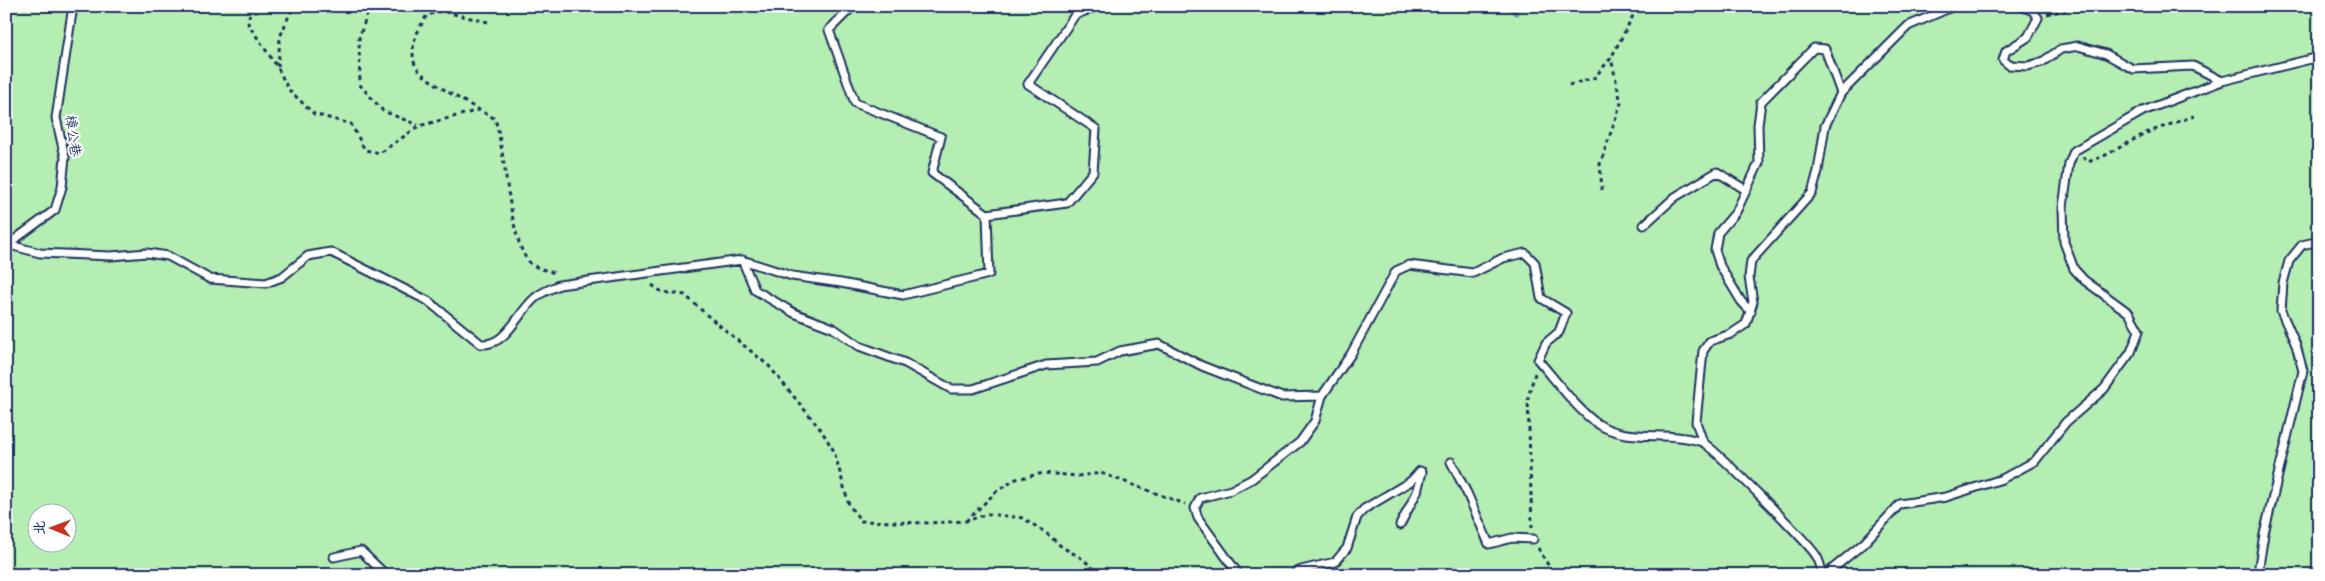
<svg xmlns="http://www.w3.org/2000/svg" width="2325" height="581" viewBox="0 0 2325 581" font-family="Pangolin,'LXGW WenKai TC',sans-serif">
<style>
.green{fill:#b4eeb2;stroke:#688e88;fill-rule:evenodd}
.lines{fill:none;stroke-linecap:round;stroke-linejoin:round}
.stream{stroke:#6490b9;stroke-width:5}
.lane-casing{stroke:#1b2f5e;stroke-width:11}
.path{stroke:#1b2f5e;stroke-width:3;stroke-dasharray:4 4;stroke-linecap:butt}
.lane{stroke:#fff;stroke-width:7}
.labels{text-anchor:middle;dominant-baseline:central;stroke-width:4;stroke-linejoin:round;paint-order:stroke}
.street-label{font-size:14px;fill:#1b2f5e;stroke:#fff}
</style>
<rect width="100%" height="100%" fill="#fff"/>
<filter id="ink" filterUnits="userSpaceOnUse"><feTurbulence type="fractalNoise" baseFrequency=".02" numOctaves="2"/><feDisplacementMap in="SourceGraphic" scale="10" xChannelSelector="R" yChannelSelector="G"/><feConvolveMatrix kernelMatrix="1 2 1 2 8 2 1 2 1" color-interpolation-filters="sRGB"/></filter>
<g filter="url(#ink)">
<path class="green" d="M 6,6 L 2319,6 L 2319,575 L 6,575 ZM 38,514 L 68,514 L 68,544 L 38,544 Z"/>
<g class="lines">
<path class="stream" d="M 1508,6 L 1516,13"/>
<defs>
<path id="lane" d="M 2021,6 L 2033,11 L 2038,18 L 2028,37 L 2006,51 L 2003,60 L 2009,65 L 2028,66 L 2042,62 L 2061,49 L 2078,46 L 2106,54 L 2133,69 L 2193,66 L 2222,81 L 2319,57
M 987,214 L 1067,203 L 1093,172 L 1096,129 L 1028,84 L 1075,15 L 1098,6
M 1644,225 L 1675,197 L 1717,172 L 1746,190
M 6,242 L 14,240 L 55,210 L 62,187 L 65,157 L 56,118 L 73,6
M 6,244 L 40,253 L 111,256 L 147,253 L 168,256 L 210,279 L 266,283 L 282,277 L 308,256 L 331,252 L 428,301 L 481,344 C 507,346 518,312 535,298 C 541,292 551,289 559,285 L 742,260 L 792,276 L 841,283 L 903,295 L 989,274 L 987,214 L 932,173 L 941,137 L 855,103 L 829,30 L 853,6
M 742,260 L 755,290 L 794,313 L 833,328 L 859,346 L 905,363 L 951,389 L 973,389 L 1046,365 L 1097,362 L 1120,351 L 1159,344 L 1202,366 L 1282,397 L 1322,396 L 1351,354 L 1396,271 L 1409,265 L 1473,273 L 1503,258 L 1525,253 L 1535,263 L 1541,298 L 1566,313 L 1559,332 L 1546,343 L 1538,360 C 1555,379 1578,411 1598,424 C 1627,443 1668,430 1702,442 C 1712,446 1811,545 1817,557 C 1820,562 1821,569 1823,575
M 1751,312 L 1741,301 L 1720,266 L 1715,250 L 1718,233 L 1736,212 L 1759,163 L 1758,125 L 1761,102 L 1814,48 L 1825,49 L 1841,93
M 1703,442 L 1696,422 L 1703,351 L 1710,341 L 1731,334 L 1746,324 L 1753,302 L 1749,277 L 1751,261 L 1812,193 L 1818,171 L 1825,126 L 1841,93 L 1908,26 L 1954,6
M 1451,462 L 1467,493 L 1489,544 L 1512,538 L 1533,539
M 334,557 L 361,551 L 386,575
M 1239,575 L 1198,518 L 1195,508 L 1200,498 L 1231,490 L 1252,479 L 1300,442 L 1315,421 L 1322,396
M 1292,575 L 1301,570 L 1335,562 L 1347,548 L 1357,517 L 1364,509 L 1411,481 L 1420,471 L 1422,472 L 1417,492 L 1400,525
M 1825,575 L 1864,543 L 1900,504 L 1946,497 L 2002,479 L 2035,461 L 2066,422 L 2104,389 L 2131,352 L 2139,331 L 2129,313 L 2084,280 L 2074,269 L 2064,242 L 2063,207 L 2069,164 L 2074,151 L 2143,111 L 2222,81
M 2261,575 L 2259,566 L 2264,534 L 2303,371 L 2296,345 L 2281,311 L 2283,283 L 2289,261 L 2302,245 L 2319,241"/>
</defs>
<use href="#lane" class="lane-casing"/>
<path class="path" d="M 251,6 L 248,24 L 278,68 L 288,89 L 314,114 L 351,124 L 365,150 L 380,153 L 419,126 L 479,110
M 370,6 L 359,38 L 360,85 L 383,111 L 418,125
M 2047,14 L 2079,7
M 488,22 L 441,11 L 427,15 C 417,31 409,46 415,65 C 421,80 479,109 495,119 C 506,153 509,240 529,262 C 534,268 547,270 554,273 L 555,276
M 278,67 L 280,37 L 293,6
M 1569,85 L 1594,78 L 1611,58 L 1638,6
M 2083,157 L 2088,162 L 2104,156 L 2146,133 L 2194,116
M 1602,190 L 1600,164 L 1621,103 L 1611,58
M 652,285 L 662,292 L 685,295 L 708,316 L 769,366 L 821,430 L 834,451 L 849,505 L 861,521 L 929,523 L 966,521 L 988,514 L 1023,518 L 1046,533 L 1062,547 L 1083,559 L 1100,575
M 966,521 L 997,491 L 1016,479 L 1044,473 L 1077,476 L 1101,473 L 1185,504
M 1532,528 L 1528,397 L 1535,373
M 1538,548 L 1554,575"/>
<use href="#lane" class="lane"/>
</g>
</g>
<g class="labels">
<g class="street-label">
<text transform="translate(73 136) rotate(82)">樟公巷</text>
</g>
</g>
<rect width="2325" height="581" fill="none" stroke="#fff" stroke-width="25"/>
<rect x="12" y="12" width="2300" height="556" fill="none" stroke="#1b2f5e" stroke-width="2" filter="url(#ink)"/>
<g transform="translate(52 528) rotate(271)"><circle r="24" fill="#ffffff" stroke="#a4acbf"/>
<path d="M0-4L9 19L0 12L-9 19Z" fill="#c8321e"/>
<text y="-8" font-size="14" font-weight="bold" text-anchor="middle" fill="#1b2f5e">北</text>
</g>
</svg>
